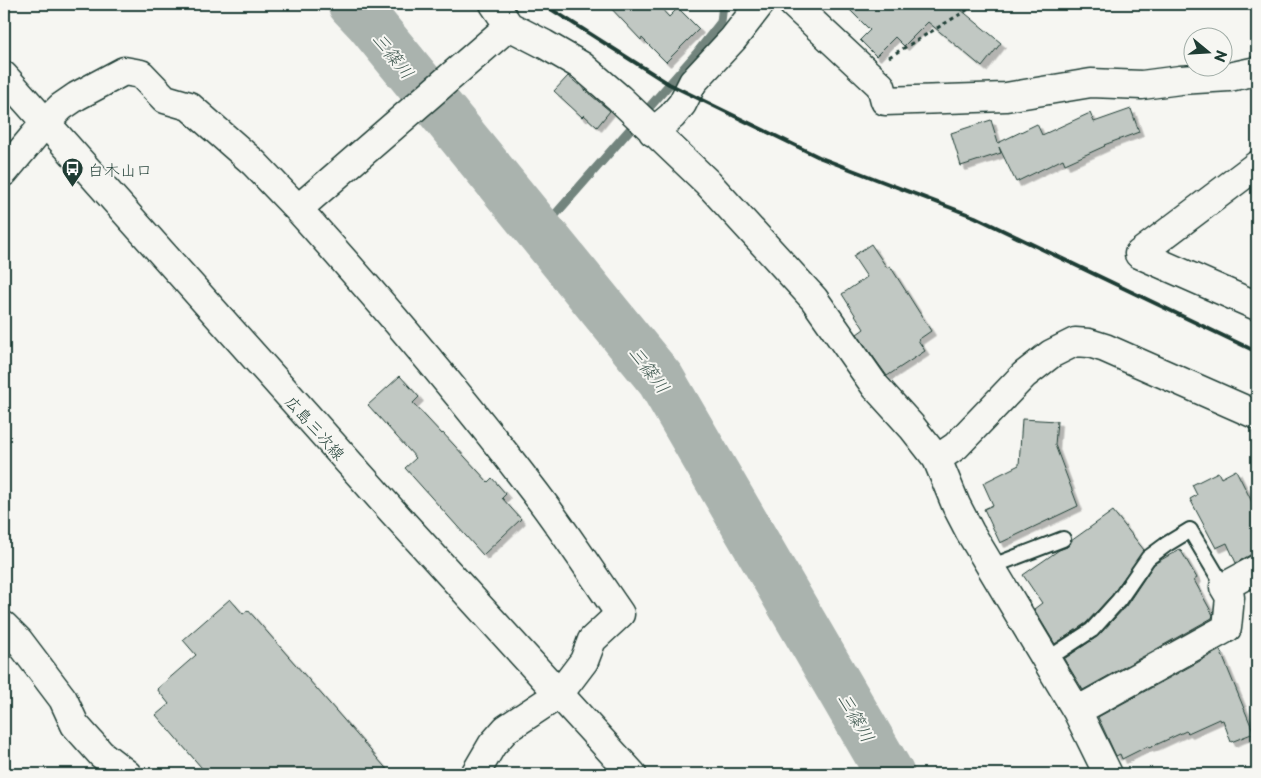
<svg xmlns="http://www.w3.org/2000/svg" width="1261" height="778" viewBox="0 0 1261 778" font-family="'Playpen Sans','Klee One',sans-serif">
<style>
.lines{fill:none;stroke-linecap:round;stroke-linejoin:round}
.stream{stroke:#72847d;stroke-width:9}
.river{stroke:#aab3ae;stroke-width:49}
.building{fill:#c1c8c3;stroke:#1f3d34;filter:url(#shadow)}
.service-casing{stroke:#1f3d34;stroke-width:18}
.minor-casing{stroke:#1f3d34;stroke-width:31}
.primary-casing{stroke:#1f3d34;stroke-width:31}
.path{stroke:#1f3d34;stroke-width:3;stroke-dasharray:4 4;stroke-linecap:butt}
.service{stroke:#f6f6f2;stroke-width:14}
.minor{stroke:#f6f6f2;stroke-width:28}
.primary{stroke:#f6f6f2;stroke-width:28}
.rail{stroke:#1f3d34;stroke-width:4}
.labels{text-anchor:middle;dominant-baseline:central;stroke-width:4;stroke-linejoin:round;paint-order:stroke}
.poi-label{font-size:16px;fill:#1f3d34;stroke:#f6f6f2;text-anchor:start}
.street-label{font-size:16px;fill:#1f3d34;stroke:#f6f6f2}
.water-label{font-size:18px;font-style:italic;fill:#425a52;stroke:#f6f6f2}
</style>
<defs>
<filter id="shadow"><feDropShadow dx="4.5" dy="4.5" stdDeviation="0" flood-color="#0004"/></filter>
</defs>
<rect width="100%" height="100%" fill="#f6f6f2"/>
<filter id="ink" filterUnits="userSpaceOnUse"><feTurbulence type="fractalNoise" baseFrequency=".02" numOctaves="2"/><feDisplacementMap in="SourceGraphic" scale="10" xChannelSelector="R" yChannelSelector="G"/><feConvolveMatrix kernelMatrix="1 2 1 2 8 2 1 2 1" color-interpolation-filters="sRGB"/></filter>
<g filter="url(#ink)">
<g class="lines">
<path class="stream" d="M 540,232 L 696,54 L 721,22 L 723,4"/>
<path class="river" d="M 352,4 L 370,23 L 661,380 L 890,774"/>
</g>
<path class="building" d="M 607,4 L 657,4 L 669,17 L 678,8 L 699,29 L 666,62 L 642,38 L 641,40 Z
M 844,4 L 954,4 L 1001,43 L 982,67 L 928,22 L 904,46 L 895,37 L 876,56 L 860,40 L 870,30 Z
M 568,76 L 610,111 L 597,127 L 584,115 L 582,117 L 554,91 Z
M 1131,109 L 1139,132 L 1104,145 L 1105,146 L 1065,164 L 1063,159 L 1016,182 L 999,147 L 1001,153 L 961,166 L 951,133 L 991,120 L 998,143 L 1037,124 L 1042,135 L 1090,113 L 1094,122 Z
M 871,244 L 887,268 L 890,266 L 931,331 L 918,340 L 925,351 L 887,376 L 857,334 L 864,329 L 842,294 L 867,277 L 853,256 Z
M 400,376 L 419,397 L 413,403 L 442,434 L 443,433 L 488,482 L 492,478 L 506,494 L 502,498 L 521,519 L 483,555 L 405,468 L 416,458 L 368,405 Z
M 1022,419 L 1057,421 L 1055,445 L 1078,506 L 1000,543 L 984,509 L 993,505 L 983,483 L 1019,465 Z
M 1236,470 L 1257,512 L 1257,553 L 1250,555 L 1236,563 L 1227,543 L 1216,548 L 1190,499 L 1197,495 L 1192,485 L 1218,472 L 1221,478 Z
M 1113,511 L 1144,550 L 1112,595 L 1086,623 L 1055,644 L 1034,609 L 1042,603 L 1023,575 L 1059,550 L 1067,547 L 1071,541 Z
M 1180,549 L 1197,578 L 1194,580 L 1213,615 L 1212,618 L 1083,690 L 1064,659 L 1098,636 L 1126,606 L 1154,564 Z
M 230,599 L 243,614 L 248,610 L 391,774 L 207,774 L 156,715 L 169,704 L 157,689 L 196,655 L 183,640 Z
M 1220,650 L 1254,733 L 1231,742 L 1223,720 L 1220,721 L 1219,719 L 1188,733 L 1186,731 L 1149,748 L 1148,746 L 1122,759 L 1120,754 L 1116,756 L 1098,717 Z"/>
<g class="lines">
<defs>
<path id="service" d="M 990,567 L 1063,539
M 1046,660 L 1092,630 L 1119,600 L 1148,558 L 1167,544 L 1190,530 L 1224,587"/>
<path id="minor" d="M 494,4 L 509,26 L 544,44 L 582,66 L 619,98 L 707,182 L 814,299 L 875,386 L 912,427 L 937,459 L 956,505 L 970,532 L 1077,711 L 1108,774
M 793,4 L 881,86 L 885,101 L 1006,97 L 1091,83 L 1142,85 L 1180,80 L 1229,77 L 1257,71
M 653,132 L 672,116 L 682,104 L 693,82 L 733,39 L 760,4
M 1257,165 L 1139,254 L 1257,306
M 4,172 L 45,123 L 61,107 L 77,96 L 124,71 L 141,74 L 165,99 L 189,106 L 254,163 L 298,209 L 509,26
M 298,209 C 379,299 457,390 530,486 C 562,527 590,571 620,614 L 592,640 L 584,661 L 559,694 L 506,729 L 492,745 L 475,774
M 937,459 L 956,446 L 1024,375 L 1051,354 L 1075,342 L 1089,343 L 1105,348 L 1257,415
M 4,626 L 19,641 L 63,699 L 75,725 L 101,754 L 127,774
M 1077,711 L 1227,628 L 1230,597 L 1224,587 L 1257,569"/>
<path id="primary" d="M 4,76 L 393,512 L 632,774"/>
</defs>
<use href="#service" class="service-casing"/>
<use href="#minor" class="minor-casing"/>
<use href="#primary" class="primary-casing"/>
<path class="path" d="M 889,57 L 977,4"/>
<use href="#service" class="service"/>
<use href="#minor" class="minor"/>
<use href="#primary" class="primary"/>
<path class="rail" d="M 543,4 L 669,84 L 821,158 L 975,217 L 1257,352"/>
</g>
</g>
<defs>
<symbol id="bus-pin" viewBox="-11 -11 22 30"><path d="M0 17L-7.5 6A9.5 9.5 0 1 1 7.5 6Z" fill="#1f3d34" stroke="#f6f6f2"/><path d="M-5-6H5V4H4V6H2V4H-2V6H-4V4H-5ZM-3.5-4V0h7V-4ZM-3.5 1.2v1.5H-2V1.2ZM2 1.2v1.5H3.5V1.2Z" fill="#fff"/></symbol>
</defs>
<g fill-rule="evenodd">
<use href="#bus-pin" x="60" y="156" width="25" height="34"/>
</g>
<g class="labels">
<g class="poi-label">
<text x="88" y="169">白木山口</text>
</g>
<g class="street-label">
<text transform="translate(316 427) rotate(48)">広島三次線</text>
</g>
<g class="water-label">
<text transform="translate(394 55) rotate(51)">三篠川</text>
<text transform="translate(650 369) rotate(53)">三篠川</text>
<text transform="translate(857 717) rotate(60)">三篠川</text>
</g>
</g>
<rect width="1261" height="778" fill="none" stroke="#f6f6f2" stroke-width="20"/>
<rect x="10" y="10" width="1241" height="758" fill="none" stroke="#1f3d34" stroke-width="2" filter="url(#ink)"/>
<g transform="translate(1208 52) rotate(108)"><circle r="24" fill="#f6f6f2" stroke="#a0aca6"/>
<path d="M0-4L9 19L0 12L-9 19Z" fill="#1f3d34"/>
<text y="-8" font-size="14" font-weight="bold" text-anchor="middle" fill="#1f3d34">N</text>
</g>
</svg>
